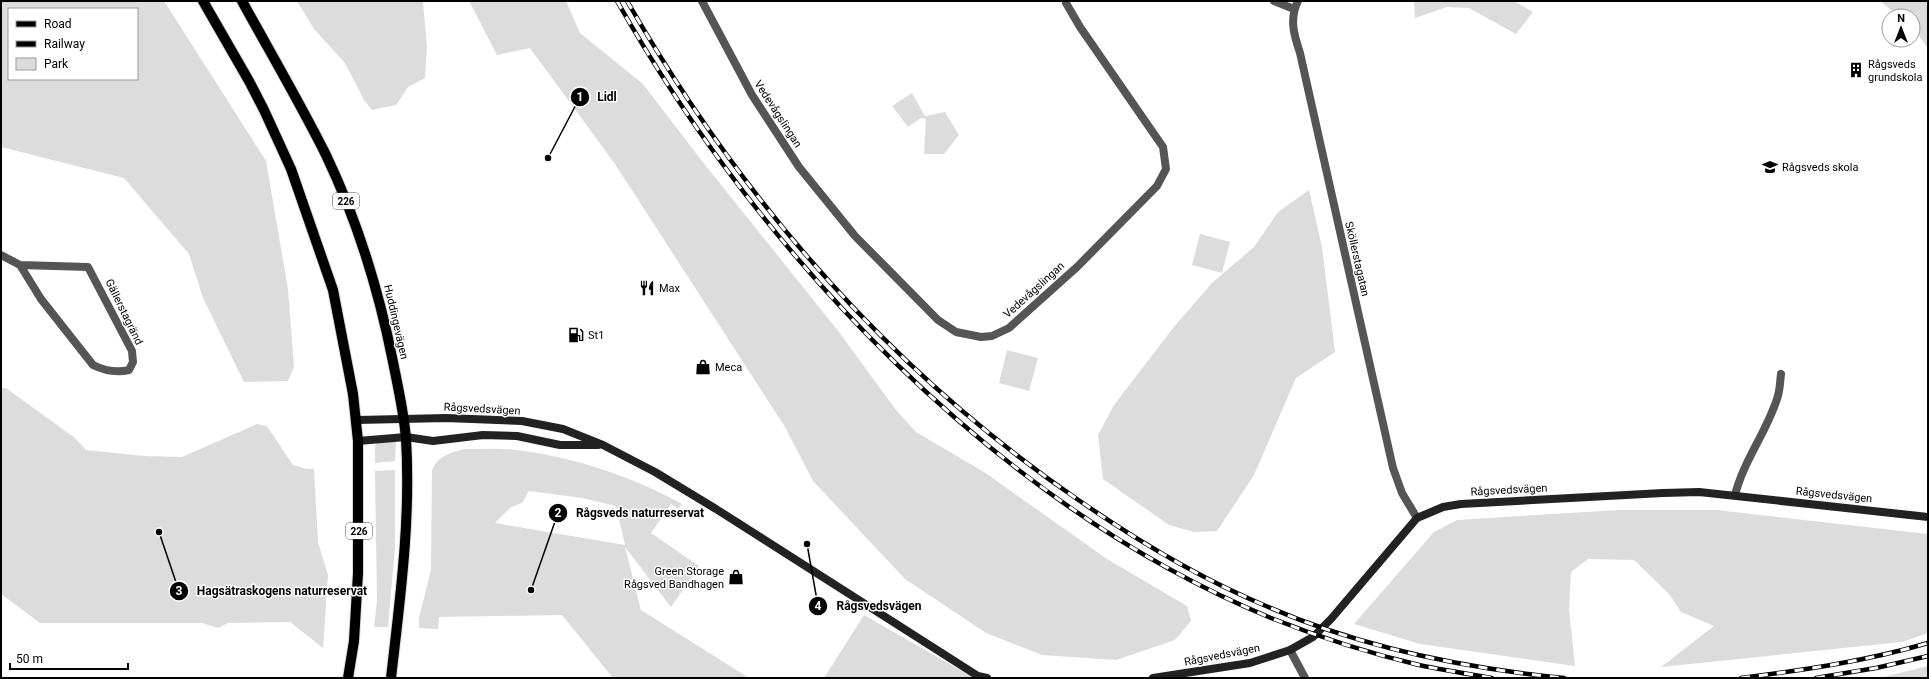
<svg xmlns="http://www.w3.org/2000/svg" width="1929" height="679" viewBox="0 0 1929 679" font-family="Roboto,sans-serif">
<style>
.green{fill:#dcdcdc;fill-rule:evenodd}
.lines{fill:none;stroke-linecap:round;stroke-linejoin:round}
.primary-casing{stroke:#dbdbdb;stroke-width:12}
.street{stroke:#555;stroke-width:8}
.secondary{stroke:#222;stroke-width:8}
.primary{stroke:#000;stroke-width:10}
.rail-casing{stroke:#000;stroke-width:4.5}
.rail{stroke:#fff;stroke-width:3;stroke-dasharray:9;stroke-linecap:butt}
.labels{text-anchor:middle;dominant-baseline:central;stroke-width:3;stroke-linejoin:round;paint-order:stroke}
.shield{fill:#fff;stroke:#4c4c4c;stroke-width:1}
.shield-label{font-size:10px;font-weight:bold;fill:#000}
.poi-label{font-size:11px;fill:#000;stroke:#fff;text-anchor:start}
.street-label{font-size:11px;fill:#000;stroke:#fff}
.leader{fill:none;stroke:#000;stroke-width:1.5}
.callout-dot{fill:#000;stroke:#fff;stroke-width:1.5}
.mark-label{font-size:12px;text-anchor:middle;font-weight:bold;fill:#fff}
.callout-label{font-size:12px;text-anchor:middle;font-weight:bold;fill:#000;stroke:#fff;stroke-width:3;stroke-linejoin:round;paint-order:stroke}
</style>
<rect width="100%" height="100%" fill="#fff"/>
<path class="green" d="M 1,1 L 164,1 L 266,161 L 288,289 L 294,367 L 288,381 L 244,382 L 203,298 L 189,254 L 124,178 L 1,147 ZM 9,9 L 137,9 L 137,79 L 9,79 Z
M 297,1 L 423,1 L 427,48 L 425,78 L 408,87 L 396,105 L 372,110 L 364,100 L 345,63 L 314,29 Z
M 469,1 L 566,1 L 580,33 L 643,84 L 702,161 L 839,332 L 896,410 L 916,432 L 984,472 L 1107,559 L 1187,606 L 1191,621 L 1175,640 L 1116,660 L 1042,655 L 986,633 L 905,579 L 813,481 L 785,427 L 615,164 L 530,48 L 497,55 Z
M 1414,1 L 1514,1 L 1533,12 L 1516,34 L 1469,8 L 1447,7 L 1415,18 Z
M 1880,1 L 1928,1 L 1928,48 L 1913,28 L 1913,16 L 1898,16 Z
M 912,93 L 925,116 L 945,112 L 959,135 L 944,154 L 924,154 L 926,119 L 921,118 L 908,127 L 892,106 Z
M 1309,190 L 1322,247 L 1335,352 L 1296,378 L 1254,475 L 1217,531 L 1194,532 L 1169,525 L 1103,479 L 1098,435 L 1114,405 L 1173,328 L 1212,283 L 1254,247 L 1278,212 Z
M 1200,234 L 1230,242 L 1222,273 L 1192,265 Z
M 1007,350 L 1038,358 L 1029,391 L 999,383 Z
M 1,388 L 6,388 L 75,438 L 86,450 L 144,456 L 182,457 L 257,424 L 267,426 L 293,465 L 307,469 L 314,469 L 318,542 L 328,575 L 323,648 L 290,622 L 228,623 L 218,628 L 202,623 L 40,623 L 1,594 Z
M 393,441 L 396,443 L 395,461 L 375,463 L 375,446 L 377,442 Z
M 464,449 C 482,449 499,448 516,450 C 571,456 634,477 682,504 L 678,509 L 671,504 L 651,533 L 699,566 L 671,607 L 625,547 L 641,610 L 749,678 L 613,678 L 562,615 L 439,617 L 438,629 L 419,628 L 419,618 L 431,570 L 432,471 C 437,456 450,453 464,449 ZM 529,491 L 582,498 L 616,506 L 625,545 L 495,523 L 511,507 L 522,503 Z
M 395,470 L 395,547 L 388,627 L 374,627 L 377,601 L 375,471 Z
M 1619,510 L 1717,510 L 1928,534 L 1928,633 L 1902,642 L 1661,667 L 1714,626 L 1681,612 L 1669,594 L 1634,560 L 1588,559 L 1571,572 L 1569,609 L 1575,666 L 1420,644 L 1354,624 L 1434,532 L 1457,520 Z
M 864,615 L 974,678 L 824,678 Z
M 1928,666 L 1928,678 L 1879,678 Z"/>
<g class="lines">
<defs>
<path id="primary" d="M 203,1 L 249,81 L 264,110 L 291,169 L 333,290 L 353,394 L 358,441 L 358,573 L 354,641 L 348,678
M 242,1 C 270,52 300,103 326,155 C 357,220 379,291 393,362 C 398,387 404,413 406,439 C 411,519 400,599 391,678"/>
</defs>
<use href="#primary" class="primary-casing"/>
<path class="street" d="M 702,1 L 752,95 L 799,167 L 855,236 L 938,320 L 956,332 L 981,337 L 992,336 L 1009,328 L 1077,267 L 1157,186 L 1166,169 L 1163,147 L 1080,27 L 1066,3
M 1274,1 L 1294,9
M 1298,1 C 1289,19 1294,35 1300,53 L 1393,468 L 1402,493 L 1417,518
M 1,255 L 20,265 L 41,299 L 93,365 C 105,371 116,373 129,370 L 133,362 L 132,351 L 88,267 L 20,265
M 1735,495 C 1744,460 1766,433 1777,399 C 1780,391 1780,382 1781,374
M 1290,650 L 1305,678"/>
<path class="secondary" d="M 357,420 L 446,418 L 522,421 L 563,429 L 603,445 L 655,472 L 716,509 L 978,676 L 987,678
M 358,441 L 406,437 L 433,441 L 483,435 L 517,436 L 560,445 L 598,445
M 1153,678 L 1250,663 L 1290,650 L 1313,637 L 1331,619 L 1417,518 L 1443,507 L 1461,504 L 1663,493 L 1699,492 L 1928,517"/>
<use href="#primary" class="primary"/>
<defs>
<path id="rail" d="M 617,1 C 761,256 996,504 1271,618 C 1319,637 1368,653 1419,665 C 1443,670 1468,674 1492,678
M 627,1 C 741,199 888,369 1077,499 C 1136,540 1199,578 1266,606 C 1360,647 1462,668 1564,678
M 1741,678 C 1804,670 1867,661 1928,643
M 1816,678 L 1876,668 L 1928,656"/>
</defs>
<use href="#rail" class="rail-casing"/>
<use href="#rail" class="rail"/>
</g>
<defs>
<symbol id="building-bare" viewBox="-9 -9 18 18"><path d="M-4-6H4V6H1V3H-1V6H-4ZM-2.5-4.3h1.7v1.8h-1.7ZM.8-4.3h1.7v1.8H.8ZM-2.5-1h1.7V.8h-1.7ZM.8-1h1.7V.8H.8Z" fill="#000" stroke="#fff" stroke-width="2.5" paint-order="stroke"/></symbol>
<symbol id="school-bare" viewBox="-9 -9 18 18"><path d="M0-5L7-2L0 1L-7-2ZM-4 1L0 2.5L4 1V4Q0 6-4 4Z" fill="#000" stroke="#fff" stroke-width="2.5" paint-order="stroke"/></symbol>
<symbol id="restaurant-bare" viewBox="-9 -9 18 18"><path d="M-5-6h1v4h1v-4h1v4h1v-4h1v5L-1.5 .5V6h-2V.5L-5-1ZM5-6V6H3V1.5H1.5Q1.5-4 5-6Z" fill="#000" stroke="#fff" stroke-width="2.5" paint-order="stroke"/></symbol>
<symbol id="fuel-bare" viewBox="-9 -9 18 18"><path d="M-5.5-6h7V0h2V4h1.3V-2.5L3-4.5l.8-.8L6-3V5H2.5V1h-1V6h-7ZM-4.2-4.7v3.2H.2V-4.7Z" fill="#000" stroke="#fff" stroke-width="2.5" paint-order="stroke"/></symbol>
<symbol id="shop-bare" viewBox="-9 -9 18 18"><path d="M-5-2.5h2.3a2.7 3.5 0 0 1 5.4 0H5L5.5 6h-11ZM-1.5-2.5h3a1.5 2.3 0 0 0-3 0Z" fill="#000" stroke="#fff" stroke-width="2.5" paint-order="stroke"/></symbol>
</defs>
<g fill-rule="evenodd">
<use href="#building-bare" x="1845" y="59" width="22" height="22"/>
<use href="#school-bare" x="1759" y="156" width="22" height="22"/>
<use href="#restaurant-bare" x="636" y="277" width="22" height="22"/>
<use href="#fuel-bare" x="565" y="324" width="22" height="22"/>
<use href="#shop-bare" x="692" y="356" width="22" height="22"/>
<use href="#shop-bare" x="725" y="566" width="22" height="22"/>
</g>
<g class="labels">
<g class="shield">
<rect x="333" y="193" width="26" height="16" rx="3"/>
<rect x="346" y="523" width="26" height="16" rx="3"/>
</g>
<g class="shield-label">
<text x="346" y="201">226</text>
<text x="359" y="531">226</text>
</g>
<g class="poi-label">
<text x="1868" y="64">Rågsveds<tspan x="1868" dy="13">grundskola</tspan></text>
<text x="1782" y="167">Rågsveds skola</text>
<text x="659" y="288">Max</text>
<text x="588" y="335">St1</text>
<text x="715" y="367">Meca</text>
<text x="724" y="571" text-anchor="end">Green Storage<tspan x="724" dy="13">Rågsved Bandhagen</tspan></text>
</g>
<g class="street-label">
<text transform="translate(778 114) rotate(57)">Vedevågslingan</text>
<text transform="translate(1357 259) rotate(77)">Sköllerstagatan</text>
<text transform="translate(1034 290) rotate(-42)">Vedevågslingan</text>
<text transform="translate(124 312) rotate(64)">Gällerstagränd</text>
<text transform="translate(396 322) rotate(77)">Huddingevägen</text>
<text transform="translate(482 409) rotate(3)">Rågsvedsvägen</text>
<text transform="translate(1509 490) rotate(-3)">Rågsvedsvägen</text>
<text transform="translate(1834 495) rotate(6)">Rågsvedsvägen</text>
<text transform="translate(1222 655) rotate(-11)">Rågsvedsvägen</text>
</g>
</g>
<path class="leader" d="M548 158L580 97M531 590L558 513M159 532L179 591M807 544L818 606"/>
<g class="callout-dot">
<circle cx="548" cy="158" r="4"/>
<circle cx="531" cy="590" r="4"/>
<circle cx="159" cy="532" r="4"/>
<circle cx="807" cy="544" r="4"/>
<circle cx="580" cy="97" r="10"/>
<circle cx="558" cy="513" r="10"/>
<circle cx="179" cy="591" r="10"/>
<circle cx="818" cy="606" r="10"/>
</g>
<g class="mark-label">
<text x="580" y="101">1</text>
<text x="558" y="517">2</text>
<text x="179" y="595">3</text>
<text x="818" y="610">4</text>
</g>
<g class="callout-label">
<text x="607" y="101">Lidl</text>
<text x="640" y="517">Rågsveds naturreservat</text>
<text x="282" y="595">Hagsätraskogens naturreservat</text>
<text x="879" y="610">Rågsvedsvägen</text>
</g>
<rect width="1929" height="679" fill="none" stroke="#000000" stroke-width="4"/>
<rect x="8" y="8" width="130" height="72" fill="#ffffff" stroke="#999999"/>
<rect x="16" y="21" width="20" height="6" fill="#000000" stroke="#999999"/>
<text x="44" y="28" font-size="12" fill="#000000">Road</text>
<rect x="16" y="41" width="20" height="6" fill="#000000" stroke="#999999"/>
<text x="44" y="48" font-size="12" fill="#000000">Railway</text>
<rect x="16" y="58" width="20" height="12" fill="#dcdcdc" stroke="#999999"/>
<text x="44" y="68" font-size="12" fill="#000000">Park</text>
<g transform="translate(1901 28)"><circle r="19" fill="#ffffff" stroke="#999999"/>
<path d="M0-3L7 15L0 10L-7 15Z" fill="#000000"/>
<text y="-6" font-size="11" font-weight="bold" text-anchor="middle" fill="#000000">N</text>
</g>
<path d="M10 663v6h118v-6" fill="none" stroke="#000000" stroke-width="2"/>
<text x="16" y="663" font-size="12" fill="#000000" stroke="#ffffff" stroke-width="3" paint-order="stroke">50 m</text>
</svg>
